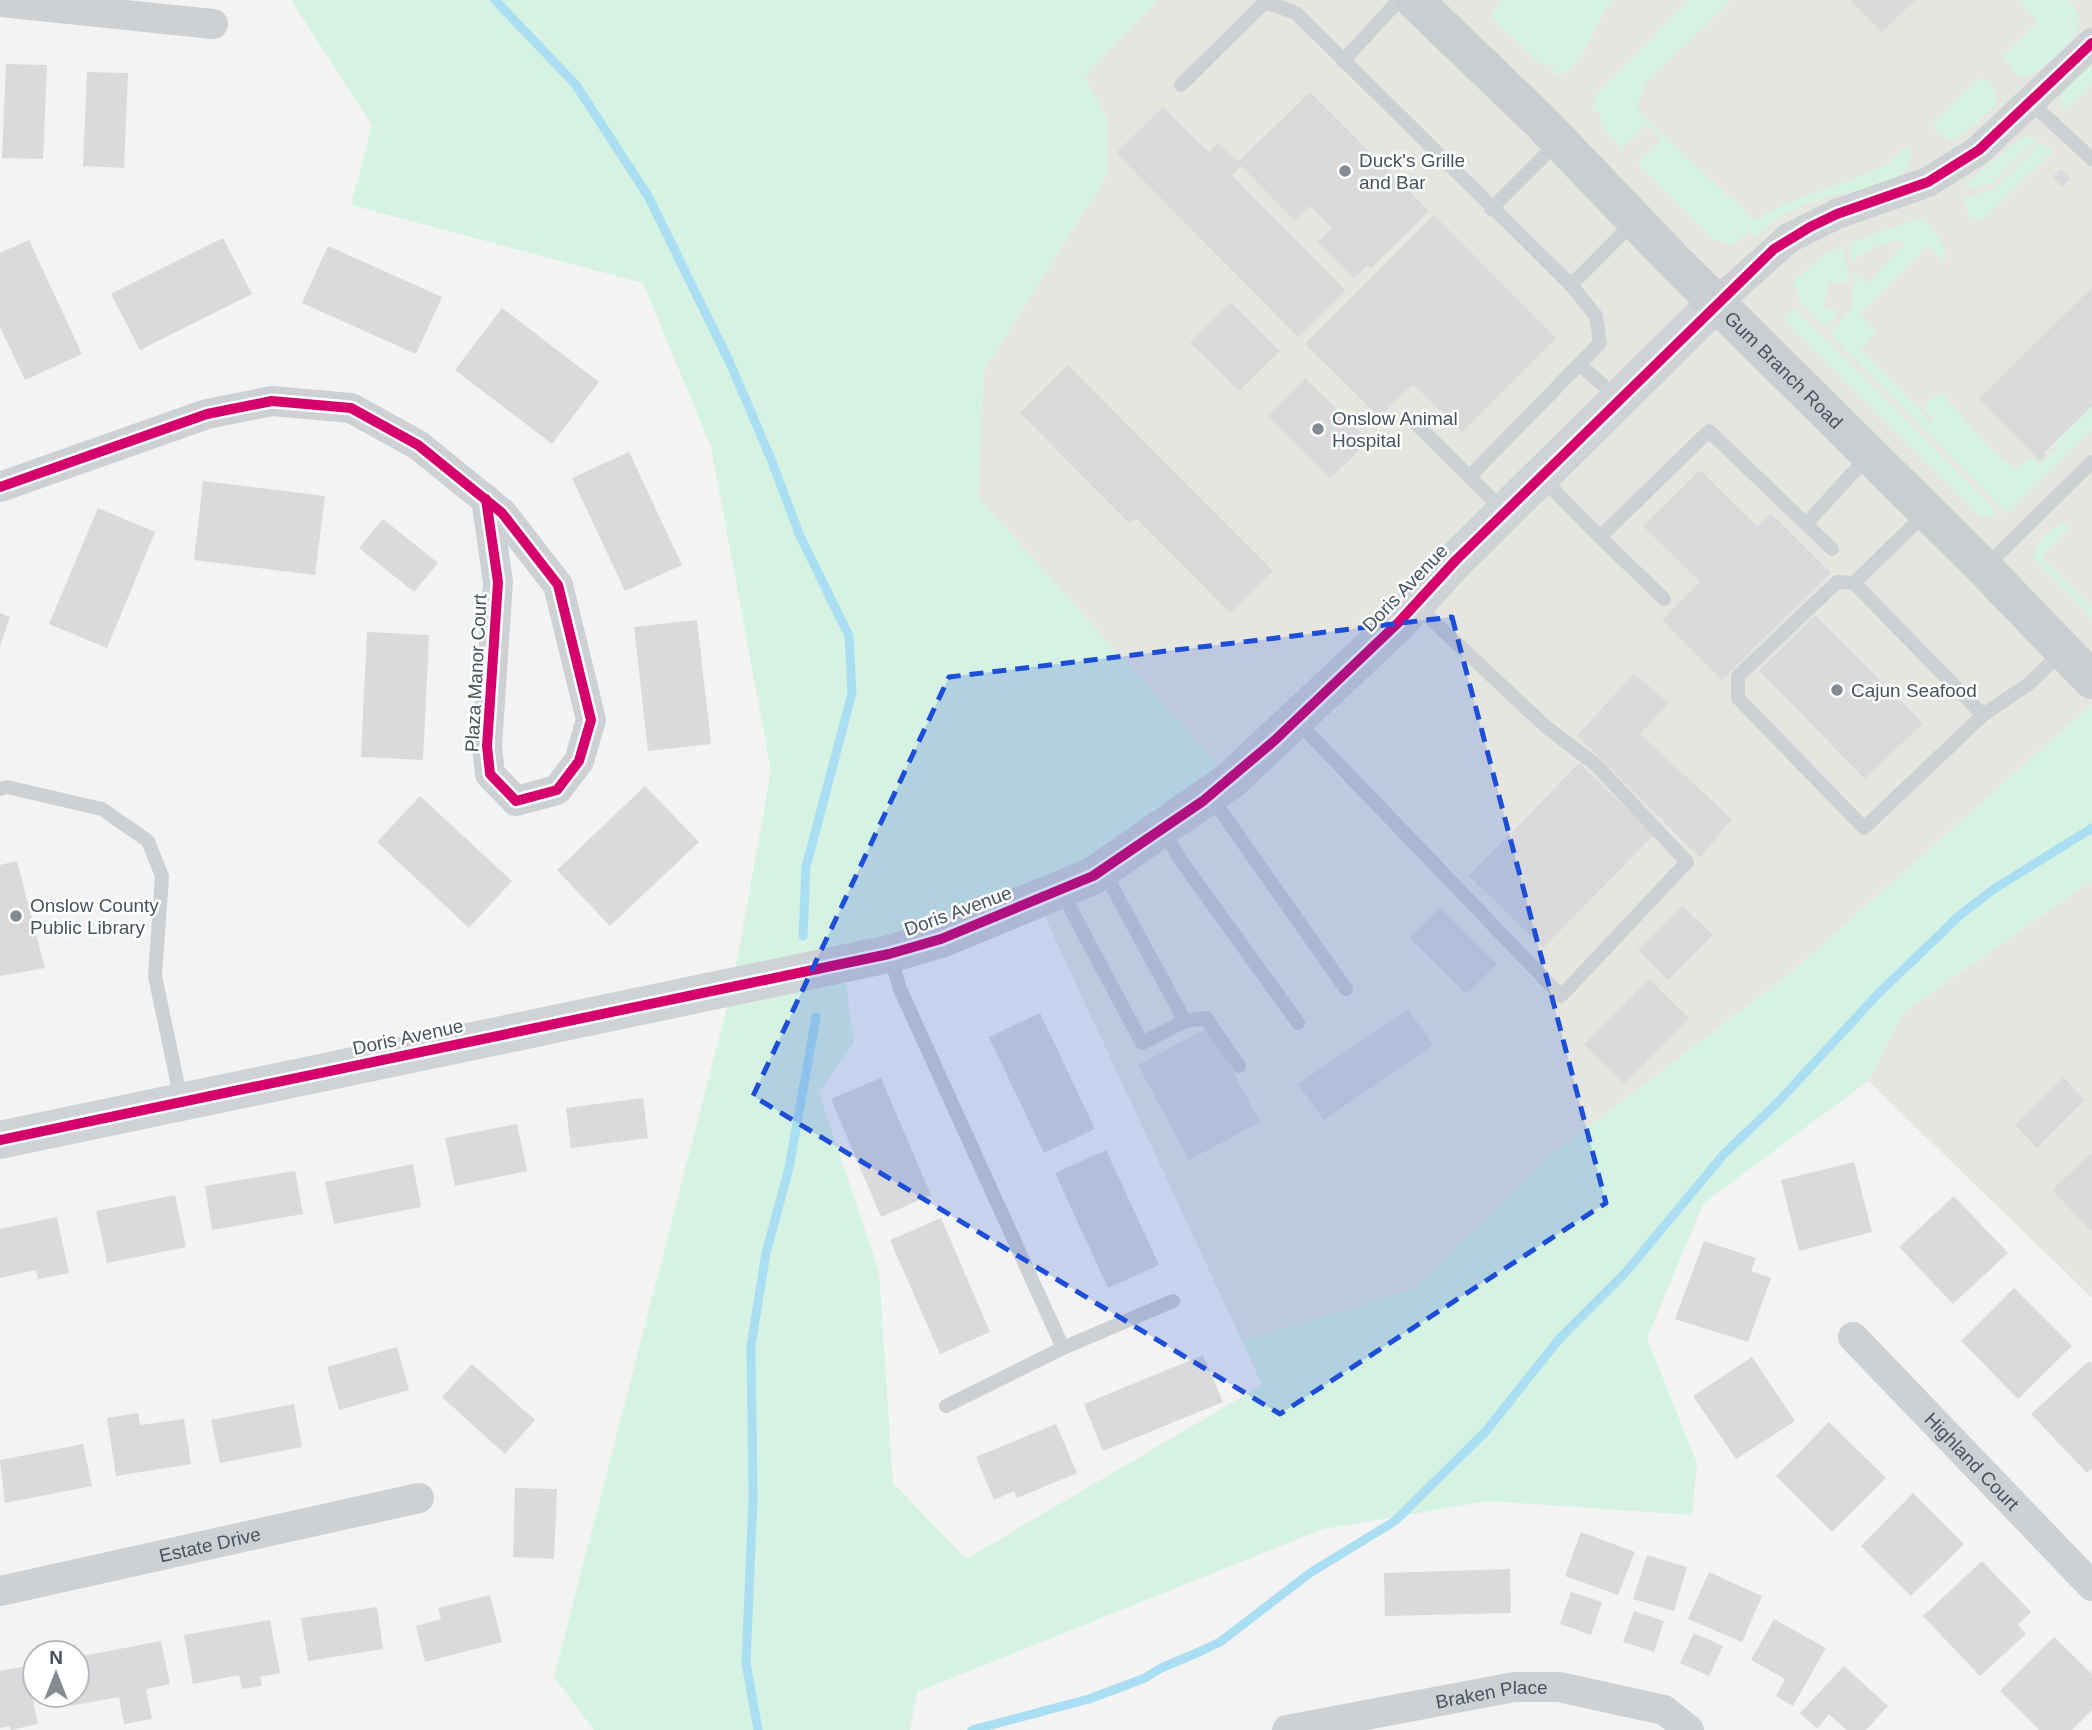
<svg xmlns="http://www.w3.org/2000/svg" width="2092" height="1730" viewBox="0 0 2092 1730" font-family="Helvetica,sans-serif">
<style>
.commercial{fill:#e6e6e1}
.green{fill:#d6f2e3}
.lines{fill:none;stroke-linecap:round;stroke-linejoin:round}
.stream{stroke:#aadef2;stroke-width:9}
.building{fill:#dadadc}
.lane{stroke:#ced1d4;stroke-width:14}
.street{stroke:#ced1d4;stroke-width:30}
.secondary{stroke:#d0d3d5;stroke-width:38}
.primary{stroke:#caced1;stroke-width:38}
.cycleway-casing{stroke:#fff;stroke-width:15}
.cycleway{stroke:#d6006c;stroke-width:10}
.marked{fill:#1d4ed8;fill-opacity:0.2;stroke:#1d4ed8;stroke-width:5;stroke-dasharray:14 9;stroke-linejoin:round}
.poi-dot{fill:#848b93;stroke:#fff;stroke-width:2.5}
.labels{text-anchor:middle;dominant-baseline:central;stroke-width:5;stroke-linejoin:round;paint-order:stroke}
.poi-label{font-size:19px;fill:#485360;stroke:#fff;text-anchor:start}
.street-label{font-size:19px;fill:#485360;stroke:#fff}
</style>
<rect width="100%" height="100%" fill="#f3f3f3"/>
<path class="commercial" d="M 1158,0 L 2092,0 L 2092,704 L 1793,971 L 1550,1156 L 1413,1289 L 1242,1341 L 1037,900 L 978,497 L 983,372 L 1107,175 L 1107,118 L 1084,77 Z
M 2092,880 L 2092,1298 L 1868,1081 L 1903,1013 Z"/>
<path class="green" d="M 291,0 L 1158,0 L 1084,77 L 1107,118 L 1107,175 L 983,372 L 978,497 L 1231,780 L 1093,876 L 843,964 L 854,1043 L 819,1092 L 879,1272 L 893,1483 L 966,1559 L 1262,1385 L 1242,1341 L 1414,1289 L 1550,1156 L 1793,971 L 2092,704 L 2092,880 L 1903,1013 L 1868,1081 L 1703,1204 L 1647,1338 L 1697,1463 L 1692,1515 L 1489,1501 L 1323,1529 L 917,1692 L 910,1730 L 594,1730 L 554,1677 L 732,988 L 771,771 L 711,447 L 643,283 L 351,205 L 372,125 Z
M 1502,0 L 1612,0 C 1595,19 1584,76 1553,75 L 1554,67 L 1538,62 L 1494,19 L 1492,11 Z
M 1689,0 L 1731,0 L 1645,84 L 1637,104 L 1639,112 L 1754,220 L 1783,205 L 1884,167 L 1908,145 L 1911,157 L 1907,169 C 1883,189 1844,191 1815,201 C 1792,208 1773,222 1755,237 L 1750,231 L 1733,245 L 1713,239 L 1638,164 L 1662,139 L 1647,124 L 1622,148 L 1601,126 L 1599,112 L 1591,111 L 1598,93 Z
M 2016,0 L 2068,0 C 2075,6 2080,15 2079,24 C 2078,39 2035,79 2020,78 L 2003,57 L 2035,25 L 2035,18 Z
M 2092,60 L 2092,86 L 2064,111 C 2051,93 2080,73 2092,60 Z
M 1980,78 L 1991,83 C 1994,89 1999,97 1995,104 C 1991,112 1961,139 1953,139 C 1945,140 1940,134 1934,129 L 1934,122 Z
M 2028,136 L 2037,139 L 1994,182 L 1963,190 L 1967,183 L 2021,138 Z
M 2041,142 L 2052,152 L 1983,219 L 1971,218 L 1962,200 L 1996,187 Z
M 1920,218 C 1931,225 1950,249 1944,261 L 1928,246 L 1860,314 L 1876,332 L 1861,350 L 1920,410 L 1929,424 L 1934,419 L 1922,408 L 1936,395 L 1942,393 C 1959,410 1997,465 2017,467 L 2031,457 L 2040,465 L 2058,448 L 2054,443 L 2092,406 L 2092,430 L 2007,514 L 1830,334 L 1852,307 L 1855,274 L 1868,283 L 1906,242 C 1893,237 1861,253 1851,262 L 1849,244 Z
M 1843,246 L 1849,282 L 1829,282 L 1823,307 L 1839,313 L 1825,328 L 1801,304 L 1793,282 L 1826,253 Z
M 1794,308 L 1994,509 L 1995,517 L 1980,517 L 1783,320 Z
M 2064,521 L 2068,528 L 2041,557 L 2092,608 L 2092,618 L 2033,558 L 2040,539 Z"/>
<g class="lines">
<path class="stream" d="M 495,0 L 576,85 L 648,196 L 730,363 L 771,459 L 800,536 L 849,636 L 852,693 L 806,867 L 803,936
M 758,1730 L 746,1663 L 753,1498 L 751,1346 L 766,1253 L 789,1168 L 816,1017
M 972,1730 L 1089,1699 L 1145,1678 L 1161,1668 L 1199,1652 L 1220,1642 L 1310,1573 L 1395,1521 L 1486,1431 L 1560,1338 L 1625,1273 L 1723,1155 L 1779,1101 L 1877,995 L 1960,915 L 1994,889 L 2092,828"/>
</g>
<path class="building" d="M 1850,0 L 1915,0 L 1882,32 Z
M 6,64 L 47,65 L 43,159 L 2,158 Z
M 87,72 L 128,73 L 124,168 L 83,166 Z
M 1310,92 L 1429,211 L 1371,268 L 1368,265 L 1354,279 L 1317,242 L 1332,228 L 1310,206 L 1295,221 L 1241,166 L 1232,175 L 1346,291 L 1298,337 L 1116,153 L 1163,107 L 1209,152 L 1218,143 L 1238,162 Z
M 2061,169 L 2071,179 L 2062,187 L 2052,177 Z
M 1434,215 L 1556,338 L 1462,432 L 1413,384 L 1379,417 L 1305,344 Z
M 223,238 L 252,294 L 140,350 L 111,294 Z
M 29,240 L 82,354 L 25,380 L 0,327 L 0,253 Z
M 328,246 L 442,297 L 416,354 L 302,303 Z
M 2092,287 L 2092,406 L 2044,453 L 2047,455 L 2040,461 L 1979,399 Z
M 1231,302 L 1280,351 L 1239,391 L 1190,343 Z
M 502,308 L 599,382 L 552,444 L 455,370 Z
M 1068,365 L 1273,571 L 1230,613 L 1136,518 L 1130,524 L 1020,413 Z
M 1305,378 L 1369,441 L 1330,479 L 1267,416 Z
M 629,452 L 682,565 L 625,591 L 572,478 Z
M 1700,470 L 1757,526 L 1771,513 L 1831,573 L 1722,680 L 1662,620 L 1700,582 L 1643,526 Z
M 203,481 L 325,496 L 315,575 L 194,560 Z
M 98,508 L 155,532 L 107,648 L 49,624 Z
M 383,519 L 438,563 L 414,592 L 359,548 Z
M 0,613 L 10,617 L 0,646 Z
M 1815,615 L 1923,723 L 1865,779 L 1759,671 Z
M 697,620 L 711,744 L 648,751 L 634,627 Z
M 367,632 L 429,635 L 423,760 L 361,757 Z
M 1634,674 L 1669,703 L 1640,734 L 1732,819 L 1700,858 L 1577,735 Z
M 1579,763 L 1654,835 L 1543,948 L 1469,876 Z
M 645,786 L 699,842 L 610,926 L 557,870 Z
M 420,796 L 512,881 L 469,928 L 377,842 Z
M 17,861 L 45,968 L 0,976 L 0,865 Z
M 1683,906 L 1713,935 L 1668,980 L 1638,950 Z
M 1440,908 L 1497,964 L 1467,994 L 1410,938 Z
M 1649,979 L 1689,1018 L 1624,1084 L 1584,1045 Z
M 1408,1009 L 1433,1045 L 1324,1120 L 1298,1084 Z
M 1040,1013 L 1095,1129 L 1044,1153 L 989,1037 Z
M 1209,1027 L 1260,1122 L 1189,1160 L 1138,1065 Z
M 2063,1077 L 2085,1100 L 2037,1148 L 2015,1125 Z
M 881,1078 L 931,1195 L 881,1217 L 831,1099 Z
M 643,1098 L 648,1138 L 571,1148 L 566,1108 Z
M 517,1124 L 527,1171 L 455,1186 L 445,1138 Z
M 1106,1150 L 1159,1265 L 1108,1288 L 1055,1173 Z
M 2092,1152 L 2092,1232 L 2052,1190 Z
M 1854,1162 L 1872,1232 L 1799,1251 L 1781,1180 Z
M 413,1164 L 421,1207 L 334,1224 L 325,1182 Z
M 295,1171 L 303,1214 L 212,1230 L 205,1186 Z
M 175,1195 L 186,1247 L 107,1263 L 96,1211 Z
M 1954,1196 L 2008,1253 L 1953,1304 L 1899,1247 Z
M 57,1217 L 69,1273 L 38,1279 L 36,1270 L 0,1278 L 0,1229 Z
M 941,1218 L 990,1332 L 940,1354 L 890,1240 Z
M 1704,1241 L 1756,1258 L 1751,1271 L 1771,1278 L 1748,1342 L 1675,1319 Z
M 2014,1288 L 2072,1346 L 2018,1399 L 1961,1341 Z
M 397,1347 L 409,1390 L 339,1410 L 327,1367 Z
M 1203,1355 L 1223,1402 L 1103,1451 L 1084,1404 Z
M 1752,1357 L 1795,1421 L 1736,1459 L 1693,1396 Z
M 2089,1361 L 2092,1364 L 2092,1469 L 2087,1473 L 2031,1414 Z
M 472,1364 L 535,1420 L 505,1454 L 442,1397 Z
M 294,1404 L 302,1447 L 220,1463 L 211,1420 Z
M 138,1413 L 140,1425 L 184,1419 L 191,1464 L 116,1476 L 107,1418 Z
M 1829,1422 L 1886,1478 L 1832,1532 L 1776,1476 Z
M 1056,1424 L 1077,1473 L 1017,1498 L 1014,1491 L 994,1500 L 976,1457 Z
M 83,1444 L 92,1486 L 5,1503 L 0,1460 Z
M 515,1488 L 557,1489 L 554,1559 L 513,1557 Z
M 1913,1493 L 1964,1544 L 1911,1596 L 1861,1546 Z
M 1581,1532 L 1635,1552 L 1618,1595 L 1565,1576 Z
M 1647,1555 L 1687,1567 L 1674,1611 L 1633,1599 Z
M 1982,1561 L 2031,1612 L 2018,1625 L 2026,1634 L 1980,1676 L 1923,1616 Z
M 1510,1569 L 1511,1613 L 1385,1616 L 1384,1573 Z
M 1709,1572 L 1762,1596 L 1742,1642 L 1688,1619 Z
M 1571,1592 L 1602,1602 L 1591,1635 L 1560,1624 Z
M 490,1595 L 502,1642 L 425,1662 L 416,1626 L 441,1619 L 438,1608 Z
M 377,1607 L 383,1649 L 308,1661 L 301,1618 Z
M 1634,1611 L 1664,1621 L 1654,1652 L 1623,1642 Z
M 1774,1619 L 1826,1648 L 1793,1706 L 1776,1696 L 1785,1679 L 1751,1660 Z
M 270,1620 L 280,1673 L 260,1677 L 262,1686 L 242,1689 L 239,1675 L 193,1684 L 184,1635 Z
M 1694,1633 L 1723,1646 L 1709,1676 L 1680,1663 Z
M 2054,1637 L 2092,1674 L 2092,1710 L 2072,1730 L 2039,1730 L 2000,1691 Z
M 161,1641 L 170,1684 L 146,1689 L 152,1719 L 124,1724 L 119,1697 L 69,1706 L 67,1695 L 77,1695 L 77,1657 Z
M 26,1666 L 38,1724 L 11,1730 L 9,1726 L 0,1728 L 0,1671 Z
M 1844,1666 L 1888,1706 L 1866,1730 L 1846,1730 L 1829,1714 L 1817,1729 L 1800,1713 Z"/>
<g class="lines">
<path class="lane" d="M 1343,61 L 1399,0
M 1181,85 L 1265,2 L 1296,13 L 1571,285 L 1596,316 L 1600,343 L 1469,477
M 2030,102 L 2092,159
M 1491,209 L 1558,142
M 1571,285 L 1634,222
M 1581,366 L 1617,397
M 1411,419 L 1504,511
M 1541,477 L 1600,537 L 1709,431 L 1806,524 L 1868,456
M 1806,524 L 1832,549
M 1600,537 L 1664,599
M 1985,567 L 2092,462
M 1854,583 L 1926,513
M 1983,715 L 1854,583 L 1837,582 L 1738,676 L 1738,698 L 1864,828 L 1983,715 L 2030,683 L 2062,652
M 1297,721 L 1561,996 L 1687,862 L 1596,765 L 1545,726 L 1416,605
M 0,789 L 7,787 L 102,809 L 148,841 L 162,876 L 155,976 L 181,1100
M 1211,797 L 1346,989
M 1163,830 L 1180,859 L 1298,1023
M 1061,891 L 1142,1043 L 1185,1021 L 1103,870
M 890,955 L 900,989 L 1063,1348
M 1185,1021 L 1206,1018 L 1239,1066
M 946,1406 L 1063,1348 L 1173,1301"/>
<g class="street">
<path d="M 0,2 L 213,24"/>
<path d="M 1716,303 L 1789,238 L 1837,214 L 1928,182 L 1979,150 L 2092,43"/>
<path d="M 0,487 L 207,414 L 272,401 L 351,408 L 418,445 L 502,513 L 558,585 L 591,720 L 579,761 L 557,790 L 516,801 L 490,774 L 487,746 L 498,582 L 486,499"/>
<path id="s1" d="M 1853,1337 L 2092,1586"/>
<path id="s2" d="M 0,1591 L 419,1498"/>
<path id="s3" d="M 1287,1730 L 1514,1687 L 1559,1687 L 1664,1710 L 1689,1730"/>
</g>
<path class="secondary" d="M 0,1140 L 889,954 L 941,939 L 1093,876 L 1231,780 L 1399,622 L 1456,560 L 1716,303"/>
<path class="primary" id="s4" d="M 1414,0 L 1542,123 L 1671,258 L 1984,568 L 2092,680"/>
<defs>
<path id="cycleway" d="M 0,487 L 207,414 L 272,401 L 351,408 L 418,445 L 502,513 L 558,585 L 591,720 L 579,761 L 557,790 L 516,801 L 490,774 L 487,746 L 498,582 L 486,499
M 0,1140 L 889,954 L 941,939 L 1093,876 L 1203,801 L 1274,741 L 1399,622 L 1456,560 L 1774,249 L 1810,227 L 1837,214 L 1928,182 L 1979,150 L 2092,43"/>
</defs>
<use href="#cycleway" class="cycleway-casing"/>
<use href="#cycleway" class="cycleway"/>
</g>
<path class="marked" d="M 1452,617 L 1606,1203 L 1280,1414 L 753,1096 L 949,677 Z"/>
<g class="poi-dot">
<circle cx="1345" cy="171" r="7"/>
<circle cx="1318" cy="429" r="7"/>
<circle cx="1837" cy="690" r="7"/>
<circle cx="16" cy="916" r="7"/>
</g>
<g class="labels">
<g class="poi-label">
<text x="1359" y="160">Duck's Grille<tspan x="1359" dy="22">and Bar</tspan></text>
<text x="1332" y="418">Onslow Animal<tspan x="1332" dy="22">Hospital</tspan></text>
<text x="1851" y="690">Cajun Seafood</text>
<text x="30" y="905">Onslow County<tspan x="30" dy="22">Public Library</tspan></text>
</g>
<g class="street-label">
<text stroke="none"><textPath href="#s4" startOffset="523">Gum Branch Road</textPath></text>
<text transform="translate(1405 588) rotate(-46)">Doris Avenue</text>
<text transform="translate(476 673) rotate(-87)">Plaza Manor Court</text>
<text transform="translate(958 911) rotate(-20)">Doris Avenue</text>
<text transform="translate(408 1037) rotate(-12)">Doris Avenue</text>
<text stroke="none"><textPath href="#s1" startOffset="172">Highland Court</textPath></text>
<text stroke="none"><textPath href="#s2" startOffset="215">Estate Drive</textPath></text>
<text stroke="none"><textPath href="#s3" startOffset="208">Braken Place</textPath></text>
</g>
</g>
<g transform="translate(56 1674)"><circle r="33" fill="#ffffff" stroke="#b6babf" stroke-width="2"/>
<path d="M0-5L12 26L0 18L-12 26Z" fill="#848b93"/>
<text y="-10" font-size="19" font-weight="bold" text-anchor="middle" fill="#485360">N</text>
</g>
</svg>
